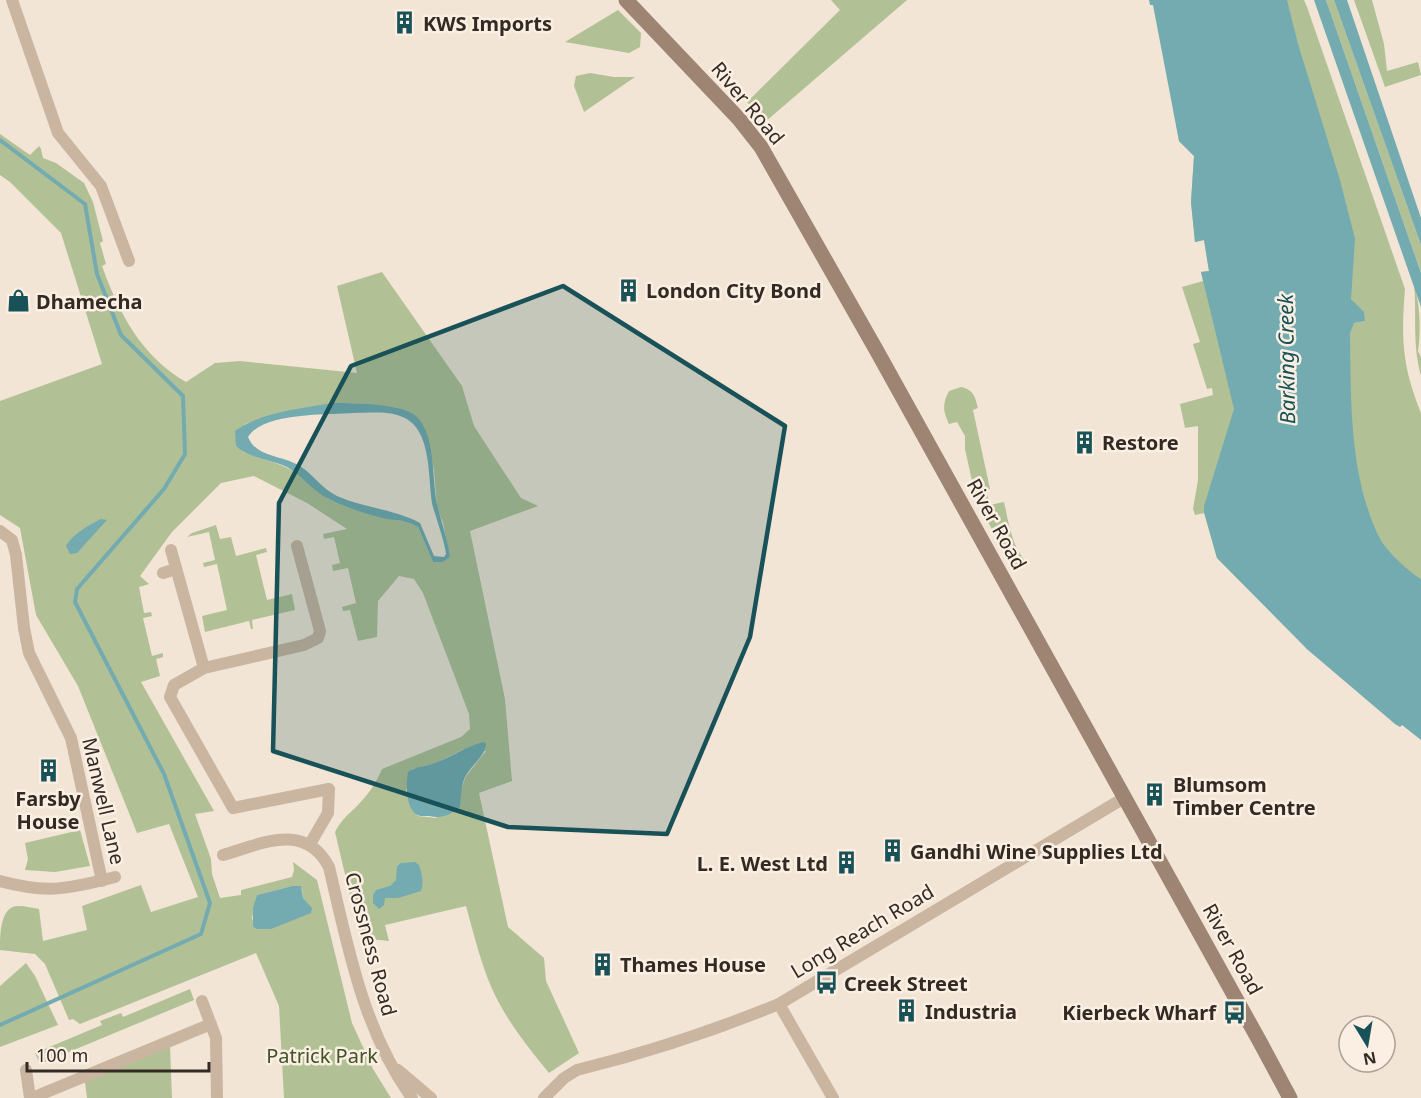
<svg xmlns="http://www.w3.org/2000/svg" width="1421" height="1098" viewBox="0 0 1421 1098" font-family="'Noto Sans',sans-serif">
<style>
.green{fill:#b1c195;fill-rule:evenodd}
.water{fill:#73abb0;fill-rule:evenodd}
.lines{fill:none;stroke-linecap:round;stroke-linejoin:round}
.stream{stroke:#73abb0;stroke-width:4}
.street{stroke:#cab5a1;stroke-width:12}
.secondary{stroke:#9d8473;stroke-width:15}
.marked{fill:#185157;fill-opacity:0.2;stroke:#185157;stroke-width:4.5;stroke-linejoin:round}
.labels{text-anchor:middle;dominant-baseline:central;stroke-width:5;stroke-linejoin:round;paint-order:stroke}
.poi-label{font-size:20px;font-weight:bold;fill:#342a24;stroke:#faefe2;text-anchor:start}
.street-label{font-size:20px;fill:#342a24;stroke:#faefe2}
.park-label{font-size:20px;fill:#415327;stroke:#faefe2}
.water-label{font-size:21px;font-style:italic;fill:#185157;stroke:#faefe2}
</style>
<rect width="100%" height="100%" fill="#f2e5d5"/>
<path class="green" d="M 831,0 L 907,0 L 765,122 L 747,102 L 840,10 Z
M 1279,0 L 1304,0 L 1307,7 L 1405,289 C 1401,338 1402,366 1421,413 L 1421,624 L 1378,568 L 1323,367 L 1354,323 L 1365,321 L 1351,299 Z
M 1326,0 L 1334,0 L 1421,245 L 1421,273 Z
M 1354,0 L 1372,0 L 1384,44 L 1387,71 L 1418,62 L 1421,75 L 1385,87 Z
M 618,10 L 641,33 L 640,47 L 629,53 L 565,42 Z
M 590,73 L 614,77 L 635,77 L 584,112 L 574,86 L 576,76 Z
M 1184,104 L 1312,650 L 1308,650 L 1217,558 L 1204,513 L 1195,515 L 1193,509 L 1198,480 L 1198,426 L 1185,428 L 1180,404 L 1213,395 L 1212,388 L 1207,389 L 1193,344 L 1200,342 L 1182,287 L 1203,281 L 1201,272 L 1209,271 L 1204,240 L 1195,242 L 1191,202 L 1194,156 L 1179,141 L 1174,111 Z
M 0,134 L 30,155 L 39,146 L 41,149 L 43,158 L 56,163 L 84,183 L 93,202 L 103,241 L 100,243 L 106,264 L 102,266 C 119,313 141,356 186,382 L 215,363 L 240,361 L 357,373 L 337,286 L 382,272 L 462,386 L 474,426 L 521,498 L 538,506 L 470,531 L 505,699 L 512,781 L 479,793 L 508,927 L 544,958 L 546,981 L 579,1053 L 549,1073 C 528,1047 507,1021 493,991 C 481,964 474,935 466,906 L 385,925 L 389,941 L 360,938 L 335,832 C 343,818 346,817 357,806 C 368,795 376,783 382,769 L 461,737 L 470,729 L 469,714 L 423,593 L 414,579 L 399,576 L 378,601 L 377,637 L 358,641 L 350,610 L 343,611 L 342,607 L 356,603 L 348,568 L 333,571 L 332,565 L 340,563 L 334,537 L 324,539 L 323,534 L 347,529 L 307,503 L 254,476 L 221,483 L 172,532 L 140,576 L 149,584 L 139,587 L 144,613 L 151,612 L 152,616 L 143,618 L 152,656 L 163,653 L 163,657 L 156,659 L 160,676 L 141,682 L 214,811 L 195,814 L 211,859 L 212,874 L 220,898 L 241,895 L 241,890 L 292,877 L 294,870 L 293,862 L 317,880 L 352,1023 L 373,1069 L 391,1098 L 284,1098 L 279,1006 L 256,953 L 80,1024 L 73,1019 L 69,1020 L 45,964 L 35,954 L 0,950 C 0,935 0,905 19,906 C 26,906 32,908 39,909 L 43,941 L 87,930 L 82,906 L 141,885 L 151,912 L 198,897 L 169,824 L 137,833 L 78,686 L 36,615 L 20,528 L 0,515 L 0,401 L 102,364 L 61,233 L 10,182 L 0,175 ZM 331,403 L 367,404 L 397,408 L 424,427 L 434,470 L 437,508 L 443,523 L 450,557 L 433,562 L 418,527 C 404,520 401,521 387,518 C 368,515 350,508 333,501 C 319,495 312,484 300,475 C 283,464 262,459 243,452 L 245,424 ZM 464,749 L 486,751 L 466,776 L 462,787 L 436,818 L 418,816 L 413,811 L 406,791 L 412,769 L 434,764 ZM 292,886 L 302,889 L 303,898 L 307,903 L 256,929 L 252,918 L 257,895 Z
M 1414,284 C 1420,303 1421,331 1418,351 L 1421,357 L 1421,376 C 1412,342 1417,317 1414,284 Z
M 961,387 C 974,390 975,397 978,408 L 973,410 L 990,489 L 986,491 L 990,505 L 1004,502 C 1009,524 1012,549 1029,565 L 1013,569 L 976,499 L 965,449 L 965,436 L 957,422 L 949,424 C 943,411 942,404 949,391 Z
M 216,525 L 220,539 L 231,537 L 236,556 L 266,548 L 267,552 L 256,555 L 267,600 L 292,594 L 295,610 L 252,620 L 253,629 L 251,629 L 249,621 L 205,632 L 202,616 L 227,610 L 217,564 L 204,567 L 203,563 L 215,560 L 209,532 L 187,537 L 192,533 Z
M 80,830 L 90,866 L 55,872 L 25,870 L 28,859 L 25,843 Z
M 26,963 L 35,976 L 58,1025 L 0,1047 L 0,986 Z
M 190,989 L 194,1000 L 40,1064 L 35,1053 L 102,1025 L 100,1021 L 121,1013 L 123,1017 Z
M 170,1045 L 172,1098 L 87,1098 L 85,1082 Z"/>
<path class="water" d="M 1149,0 L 1287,0 L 1298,44 L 1340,180 L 1355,239 L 1351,299 L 1364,312 L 1365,321 L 1354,323 L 1350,333 C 1351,400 1349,475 1379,537 C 1385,550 1409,572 1421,579 L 1421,740 L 1402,725 L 1400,727 L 1395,724 L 1308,650 L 1217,558 L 1204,512 L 1204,506 L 1234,409 L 1201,272 L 1209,271 L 1204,240 L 1195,242 L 1191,202 L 1194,156 L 1179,141 L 1153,5 L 1150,5 Z
M 1314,0 L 1326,0 L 1421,273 L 1421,307 Z
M 1334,0 L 1347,0 L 1421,218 L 1421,245 Z
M 331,403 C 350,403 402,403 416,416 C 437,435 431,483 438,508 C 442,525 448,540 450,557 L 442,562 L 433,562 L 418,527 C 404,520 402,521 387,519 C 368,515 348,508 331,500 C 313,492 303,476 287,467 C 270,459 250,459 236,446 L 235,431 C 261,412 300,409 331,403 ZM 354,413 C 368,413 387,411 400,416 C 434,427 427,481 433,507 C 437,521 442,534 445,548 L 446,554 L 444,557 L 434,556 L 420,523 C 394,509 364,508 337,496 C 320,488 311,470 294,463 C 277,455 256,456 248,437 C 263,412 328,415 354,413 Z
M 101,519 L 107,520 L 77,553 L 70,554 L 66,546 C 72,535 90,524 101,519 Z
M 484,742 L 486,744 C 485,757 471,765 465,777 C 461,786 461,797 460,807 C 450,815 442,819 429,816 C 426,816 423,816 420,816 C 405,812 406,784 408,772 C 415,766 426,767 435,763 C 452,757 466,746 484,742 Z
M 415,862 L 419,865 C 422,874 424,882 421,891 L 398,898 L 385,898 L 384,905 L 379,909 L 373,903 L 373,895 L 376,890 L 390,886 L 396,880 L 397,866 L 401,863 Z
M 292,886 L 301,886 L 303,898 L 312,908 L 311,913 L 271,929 L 256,929 L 253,926 L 253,908 L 257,895 Z"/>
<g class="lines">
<path class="stream" d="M 0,140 L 85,204 L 97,274 L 121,335 L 183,396 L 185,454 L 164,489 L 77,589 L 75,602 L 164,774 L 210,903 L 201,934 L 0,1025"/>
<path class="street" d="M 12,0 L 58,133 L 101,186 L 129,261
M 0,531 L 12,540 L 16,555 L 24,628 L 29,653 L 71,738 L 102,881
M 297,546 L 320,631 L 318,638 L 304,645 L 204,668 L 174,685 L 170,697 L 233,808 L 329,789 L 328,813 L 310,844
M 171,550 L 204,668
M 163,573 L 176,569
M 223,855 C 261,844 305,821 329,867 C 348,947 363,1030 412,1098
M 0,881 C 47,894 69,889 115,877
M 202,1001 L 216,1038 L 217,1098
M 779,1004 L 833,1098
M 26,1070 L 30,1098
M 398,1070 L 431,1098
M 32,1098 L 211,1024
M 544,1098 L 564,1078 L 577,1070 C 646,1053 713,1031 779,1004 L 1124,798"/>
<path class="secondary" d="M 626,0 L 739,119 L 761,147 L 878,353 L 1260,1042 L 1290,1098"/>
</g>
<path class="marked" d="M 563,286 L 785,426 L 750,637 L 667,834 L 508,827 L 273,751 L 279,503 L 351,366 Z"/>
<defs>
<symbol id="building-bare" viewBox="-9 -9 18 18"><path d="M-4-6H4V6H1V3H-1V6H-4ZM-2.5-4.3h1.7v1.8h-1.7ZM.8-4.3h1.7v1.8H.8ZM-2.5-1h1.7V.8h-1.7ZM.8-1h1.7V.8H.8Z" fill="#185157" stroke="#faefe2" stroke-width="2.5" paint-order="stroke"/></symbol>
<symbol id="shop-bare" viewBox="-9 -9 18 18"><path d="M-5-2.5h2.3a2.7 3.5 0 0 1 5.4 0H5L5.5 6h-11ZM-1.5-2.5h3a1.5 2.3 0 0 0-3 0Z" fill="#185157" stroke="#faefe2" stroke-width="2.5" paint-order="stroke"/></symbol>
<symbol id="bus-bare" viewBox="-9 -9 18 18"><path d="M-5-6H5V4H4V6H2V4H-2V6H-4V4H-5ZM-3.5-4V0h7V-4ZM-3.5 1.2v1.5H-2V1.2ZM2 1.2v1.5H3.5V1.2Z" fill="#185157" stroke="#faefe2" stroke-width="2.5" paint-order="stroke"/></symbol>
</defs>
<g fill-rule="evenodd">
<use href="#building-bare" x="388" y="6" width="33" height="33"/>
<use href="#building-bare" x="612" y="274" width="33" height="33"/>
<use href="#shop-bare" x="2" y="284" width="33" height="33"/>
<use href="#building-bare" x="1068" y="426" width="33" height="33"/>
<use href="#building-bare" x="32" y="754" width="33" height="33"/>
<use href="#building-bare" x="1138" y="778" width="33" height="33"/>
<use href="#building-bare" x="876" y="834" width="33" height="33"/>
<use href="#building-bare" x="830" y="846" width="33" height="33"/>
<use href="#building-bare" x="586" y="948" width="33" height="33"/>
<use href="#bus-bare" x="810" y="966" width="33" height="33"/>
<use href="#building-bare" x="890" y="994" width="33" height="33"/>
<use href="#bus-bare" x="1218" y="996" width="33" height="33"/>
</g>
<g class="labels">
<g class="poi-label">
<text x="423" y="23">KWS Imports</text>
<text x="646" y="290">London City Bond</text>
<text x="36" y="301">Dhamecha</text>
<text x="1102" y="442">Restore</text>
<text x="1173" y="784">Blumsom<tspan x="1173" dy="23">Timber Centre</tspan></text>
<text x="48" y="798" text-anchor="middle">Farsby<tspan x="48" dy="23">House</tspan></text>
<text x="910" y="851">Gandhi Wine Supplies Ltd</text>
<text x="828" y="863" text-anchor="end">L. E. West Ltd</text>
<text x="620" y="964">Thames House</text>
<text x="844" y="983">Creek Street</text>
<text x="925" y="1011">Industria</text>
<text x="1216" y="1012" text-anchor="end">Kierbeck Wharf</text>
</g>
<g class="street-label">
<text transform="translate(748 103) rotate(50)">River Road</text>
<text transform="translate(997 524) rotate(61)">River Road</text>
<text transform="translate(104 801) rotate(77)">Manwell Lane</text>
<text transform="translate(862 931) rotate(-31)">Long Reach Road</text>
<text transform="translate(371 944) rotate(75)">Crossness Road</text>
<text transform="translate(1233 949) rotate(61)">River Road</text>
</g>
<g class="park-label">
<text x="322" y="1055">Patrick Park</text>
</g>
<g class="water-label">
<text transform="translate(1286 359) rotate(-91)">Barking Creek</text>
</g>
</g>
<g transform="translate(1367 1044) rotate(169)"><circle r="28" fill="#faefe2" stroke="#aba096" stroke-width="1.5"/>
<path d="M0-4.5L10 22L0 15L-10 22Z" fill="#185157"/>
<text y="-9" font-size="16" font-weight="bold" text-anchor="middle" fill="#342a24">N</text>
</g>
<path d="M27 1062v9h182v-9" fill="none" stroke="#342a24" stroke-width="3"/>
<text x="36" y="1062" font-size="18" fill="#342a24" stroke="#faefe2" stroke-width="4.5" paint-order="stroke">100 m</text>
</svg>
